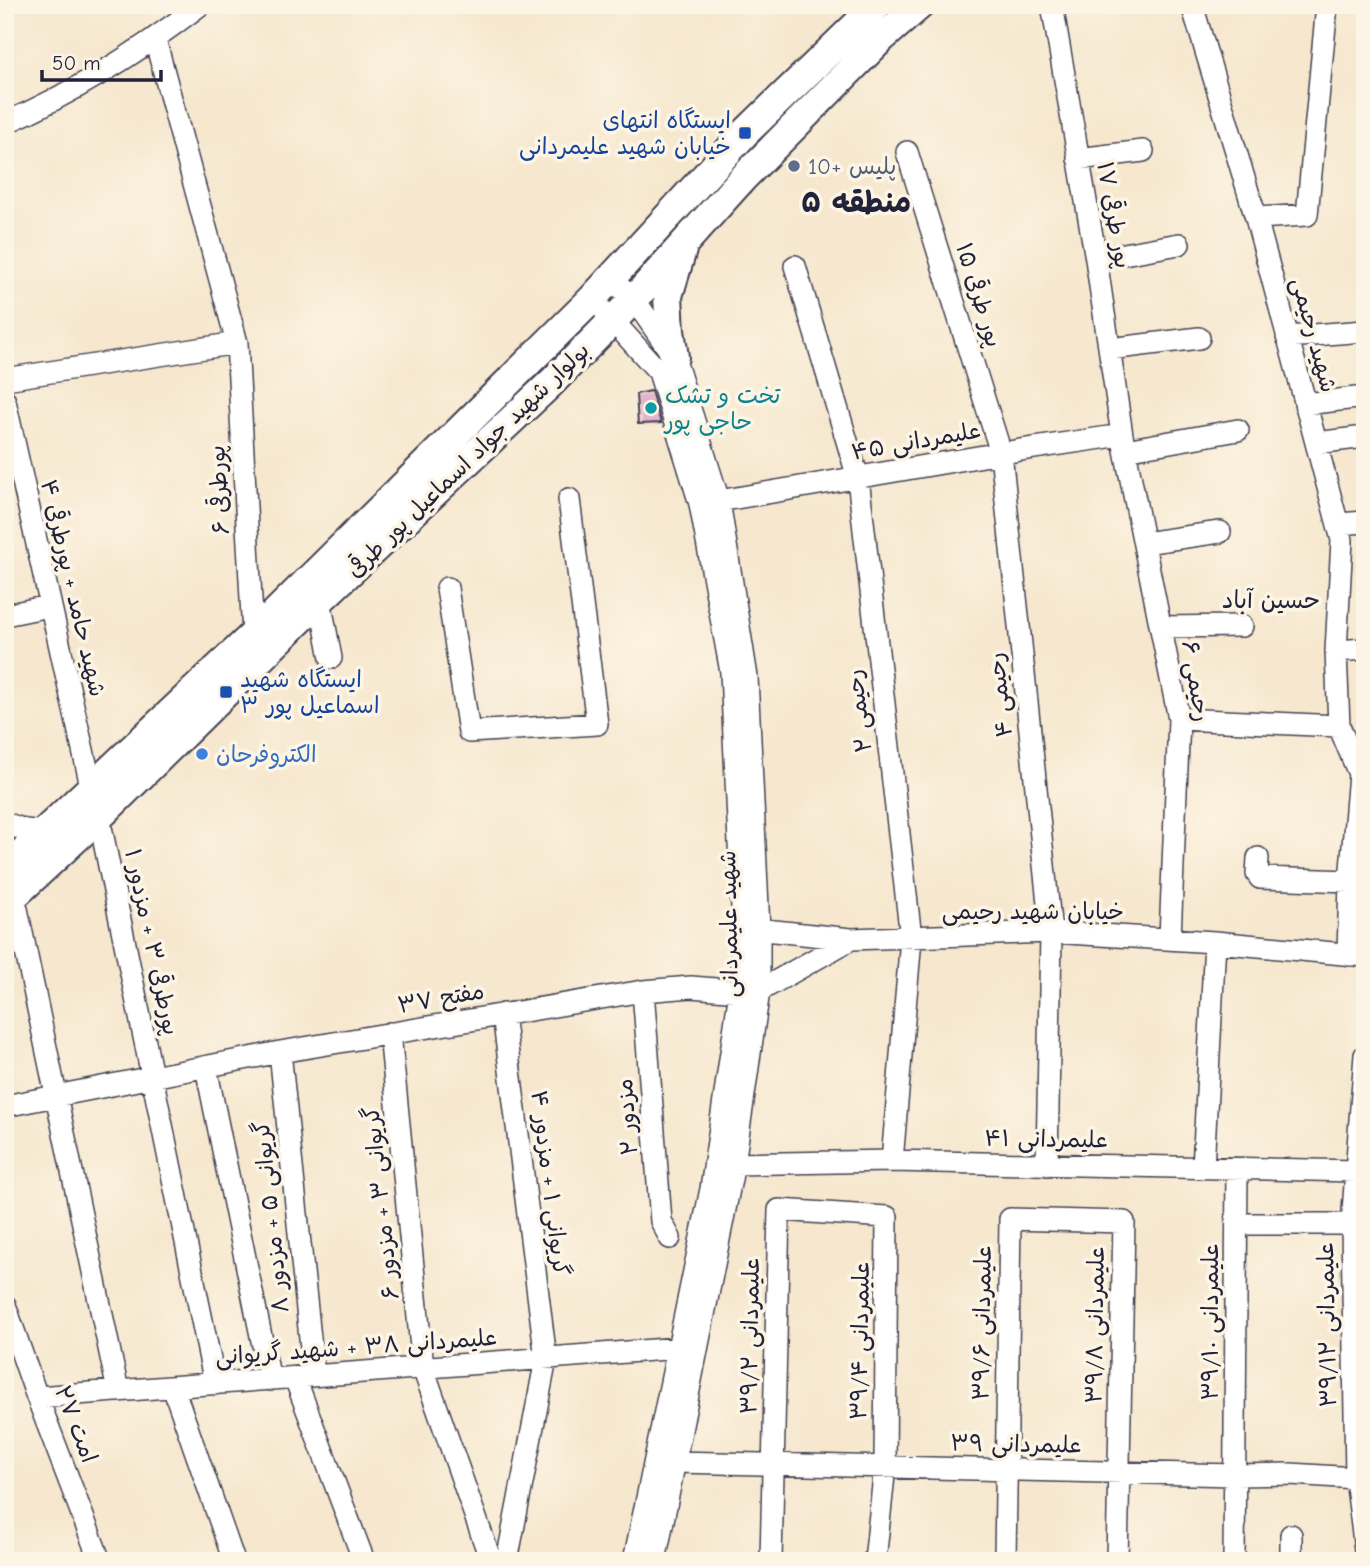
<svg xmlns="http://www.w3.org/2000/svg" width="1370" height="1566" viewBox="0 0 1370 1566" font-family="'Comic Neue','Playpen Sans Arabic',sans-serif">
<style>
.building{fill:#d992be}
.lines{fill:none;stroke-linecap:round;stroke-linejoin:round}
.minor-casing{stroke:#424051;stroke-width:24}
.major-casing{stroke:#424051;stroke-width:32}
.minor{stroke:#fff;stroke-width:21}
.major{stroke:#fff;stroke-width:28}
.transit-dot{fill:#1a4fb4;stroke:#fcf5e5;stroke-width:2.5}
.service-dot{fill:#5c6f8a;stroke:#fcf5e5;stroke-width:2.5}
.culture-dot{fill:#0f9aa8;stroke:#fcf5e5;stroke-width:2.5}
.shop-dot{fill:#3f7fe0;stroke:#fcf5e5;stroke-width:2.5}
.labels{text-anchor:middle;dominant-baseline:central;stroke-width:7;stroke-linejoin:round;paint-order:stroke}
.transit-label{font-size:23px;fill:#164399;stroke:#fcf5e5;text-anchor:end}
.service-label{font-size:23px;fill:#4e5e75;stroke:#fcf5e5;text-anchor:start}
.street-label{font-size:23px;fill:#22223b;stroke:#fcf5e5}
.culture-label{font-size:23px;fill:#0d838f;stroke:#fcf5e5;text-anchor:start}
.shop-label{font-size:23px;fill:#366cbe;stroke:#fcf5e5;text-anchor:start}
.neighbourhood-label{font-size:24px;fill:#22223b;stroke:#fcf5e5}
.district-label{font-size:30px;font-weight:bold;fill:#22223b;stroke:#fcf5e5}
</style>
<rect width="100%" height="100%" fill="#fcf5e5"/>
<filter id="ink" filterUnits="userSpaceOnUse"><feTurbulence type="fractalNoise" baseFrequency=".0143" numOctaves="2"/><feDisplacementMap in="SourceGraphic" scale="14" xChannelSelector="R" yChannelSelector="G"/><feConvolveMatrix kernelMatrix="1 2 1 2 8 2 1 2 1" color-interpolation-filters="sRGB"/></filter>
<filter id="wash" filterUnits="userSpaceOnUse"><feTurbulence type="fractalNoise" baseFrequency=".00686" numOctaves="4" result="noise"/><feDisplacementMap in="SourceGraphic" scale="28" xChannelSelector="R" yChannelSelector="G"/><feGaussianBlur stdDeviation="1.57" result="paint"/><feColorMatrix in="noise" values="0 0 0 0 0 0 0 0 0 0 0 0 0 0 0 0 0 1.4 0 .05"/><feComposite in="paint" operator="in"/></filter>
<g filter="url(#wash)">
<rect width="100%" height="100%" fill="#f6e7ce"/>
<g id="blocks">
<path class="building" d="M 651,391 L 661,423 L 638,424 L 636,394 Z"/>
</g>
</g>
<g filter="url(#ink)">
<use href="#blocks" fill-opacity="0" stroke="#424051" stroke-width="2"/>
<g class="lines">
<defs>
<path id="minor" d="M 1052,5 L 1096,259 L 1122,435 L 1179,719 L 1170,938
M 1192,5 L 1256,218 L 1342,540 L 1336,651 L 1339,726 L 1359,774 L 1350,881 L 1348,955
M 155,39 L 237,343 L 253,635
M 5,123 C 75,93 140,51 200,5
M 907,152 L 1001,453 L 1051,932 L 1047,1165
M 1078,159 L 1143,151
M 1256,218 L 1307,215 L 1327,5
M 1096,259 L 1179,244
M 795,266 L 858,478 L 911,938 L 892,1161
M 610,279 L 634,299 L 674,357 L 719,501 L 747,677 L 759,928 L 759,991 L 734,1164 L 655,1561
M 605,312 L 659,372 L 700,504 L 731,672 L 743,928 L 740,991 L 711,1189 L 634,1561
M 1287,337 L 1365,331
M 1110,349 L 1199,338
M 5,379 L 237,343
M 5,401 L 91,786
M 1305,404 L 1365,397
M 1316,443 L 1365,437
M 1125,450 L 1238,430
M 707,503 L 1001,453 L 1122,435
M 1338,524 L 1365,522
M 1144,543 L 1220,532
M 447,588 L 469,732 L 597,724 L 569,499
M 320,600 L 331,658
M 5,615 L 49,606
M 1161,627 L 1242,626
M 1336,651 L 1365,649
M 1179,719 L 1339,726
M 99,817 L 215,1384
M 5,823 L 25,830 L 45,832
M 1258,858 L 1257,874 L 1260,878 L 1350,881
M 17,909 L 118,1391
M 746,928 L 851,939 L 1051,932 L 1215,942 L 1365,956
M 643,991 L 661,1221 L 670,1238
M 503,1014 L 546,1359 L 507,1561
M 390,1033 L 423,1368 L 491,1561
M 280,1052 L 314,1376
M 1365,1055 L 1352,1224 L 1356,1478 L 1365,1550
M 206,1067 L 270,1380
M 5,1106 L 280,1052 L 643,991 L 691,987 L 740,991 L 759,991 L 851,939
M 722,1161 L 734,1164 L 892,1161 L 1357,1171
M 1203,1168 L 1215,942
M 1237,1224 L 1352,1224
M 5,1305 L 37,1397 L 100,1561
M 295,1378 L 364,1561
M 173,1387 L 234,1561
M 37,1397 L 679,1348 L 691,1350
M 662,1459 L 675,1462 L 1235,1475 L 1290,1474 L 1356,1478
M 1291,1535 L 1291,1561
M 771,1561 L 779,1210 L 887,1217 L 885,1466 L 875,1561
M 1005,1561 L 1010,1219 L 1124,1222 L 1117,1561
M 1234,1561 L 1237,1169"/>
<path id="major" d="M 674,357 L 670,331 L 668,296 L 682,250
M 5,869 L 253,635 L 591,300 L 745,133 L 877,5
M 5,904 L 99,817 L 320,600 L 551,383 L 634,299 L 743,178 L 881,39 L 920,5"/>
</defs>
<use href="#minor" class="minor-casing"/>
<use href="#major" class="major-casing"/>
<use href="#minor" class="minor"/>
<use href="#major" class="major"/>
</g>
</g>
<g class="transit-dot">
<rect x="738" y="126" width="14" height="14" rx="3.5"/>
<rect x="219" y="685" width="14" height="14" rx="3.5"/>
</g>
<circle class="service-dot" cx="794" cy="166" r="7"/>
<circle class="culture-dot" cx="651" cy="408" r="7"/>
<circle class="shop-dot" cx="202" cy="754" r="7"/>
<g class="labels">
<g class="transit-label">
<text x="731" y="120">ایستگاه انتهای<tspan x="731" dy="26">خیابان شهید علیمردانی</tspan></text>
<text x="240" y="679" text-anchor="start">ایستگاه شهید<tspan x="240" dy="26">اسماعیل پور ۳</tspan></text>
</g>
<g class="service-label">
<text x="808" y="166">پلیس +10</text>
</g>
<g class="street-label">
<text transform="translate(1114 215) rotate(80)">پور طرقی ۱۷</text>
<text transform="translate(979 295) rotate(73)">پور طرقی ۱۵</text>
<text transform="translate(1314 335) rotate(75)">شهید رحیمی</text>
<text transform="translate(916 441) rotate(-10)">علیمردانی ۴۵</text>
<text transform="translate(468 460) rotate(-44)">بولوار شهید جواد اسماعیل پور طرقی</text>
<text transform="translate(219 490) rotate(-93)">پورطرقی ۶</text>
<text transform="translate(73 588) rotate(77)">شهید حامد + پورطرقی ۴</text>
<text transform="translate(1196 681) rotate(81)">رحیمی ۶</text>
<text transform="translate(1000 695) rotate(-96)">رحیمی ۴</text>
<text transform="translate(859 711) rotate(-97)">رحیمی ۲</text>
<text x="1033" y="911">خیابان شهید رحیمی</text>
<text transform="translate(729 924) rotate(-91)">شهید علیمردانی</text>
<text transform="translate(152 942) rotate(78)">پورطرقی ۳ + مزدور ۱</text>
<text transform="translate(441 998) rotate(-10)">مفتح ۳۷</text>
<text transform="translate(627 1117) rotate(-94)">مزدور ۲</text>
<text transform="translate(1046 1139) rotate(1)">علیمردانی ۴۱</text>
<text transform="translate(550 1183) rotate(83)">گریوانی ۱ + مزدور ۴</text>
<text transform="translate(381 1203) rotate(-96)">گریوانی ۳ + مزدور ۶</text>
<text transform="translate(271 1217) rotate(-96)">گریوانی ۵ + مزدور ۸</text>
<text transform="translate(1210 1322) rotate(-90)">علیمردانی ۳۹/۱۰</text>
<text transform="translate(982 1323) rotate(-89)">علیمردانی ۳۹/۶</text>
<text transform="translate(1095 1325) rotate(-89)">علیمردانی ۳۹/۸</text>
<text transform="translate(1327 1325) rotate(-91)">علیمردانی ۳۹/۱۲</text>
<text transform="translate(750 1336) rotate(-89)">علیمردانی ۳۹/۲</text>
<text transform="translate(860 1341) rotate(-89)">علیمردانی ۳۹/۴</text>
<text transform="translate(356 1347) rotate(-4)">علیمردانی ۳۸ + شهید گریوانی</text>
<text transform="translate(76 1424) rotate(69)">امت ۲۷</text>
<text transform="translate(1016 1444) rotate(1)">علیمردانی ۳۹</text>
</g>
<g class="culture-label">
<text x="665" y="395">تخت و تشک<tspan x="665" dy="26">حاجی پور</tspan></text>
</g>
<g class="shop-label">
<text x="216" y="754">الکتروفرحان</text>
</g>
<g class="neighbourhood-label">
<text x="1271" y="600">حسین آباد</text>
</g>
<g class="district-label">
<text x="856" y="202">منطقه ۵</text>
</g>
</g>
<rect width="1370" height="1566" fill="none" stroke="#fcf5e5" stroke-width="28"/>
<path d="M42 70v10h119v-10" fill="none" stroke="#22223b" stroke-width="3.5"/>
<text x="52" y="70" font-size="21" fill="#22223b" stroke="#fcf5e5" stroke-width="5" paint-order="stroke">50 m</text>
</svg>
